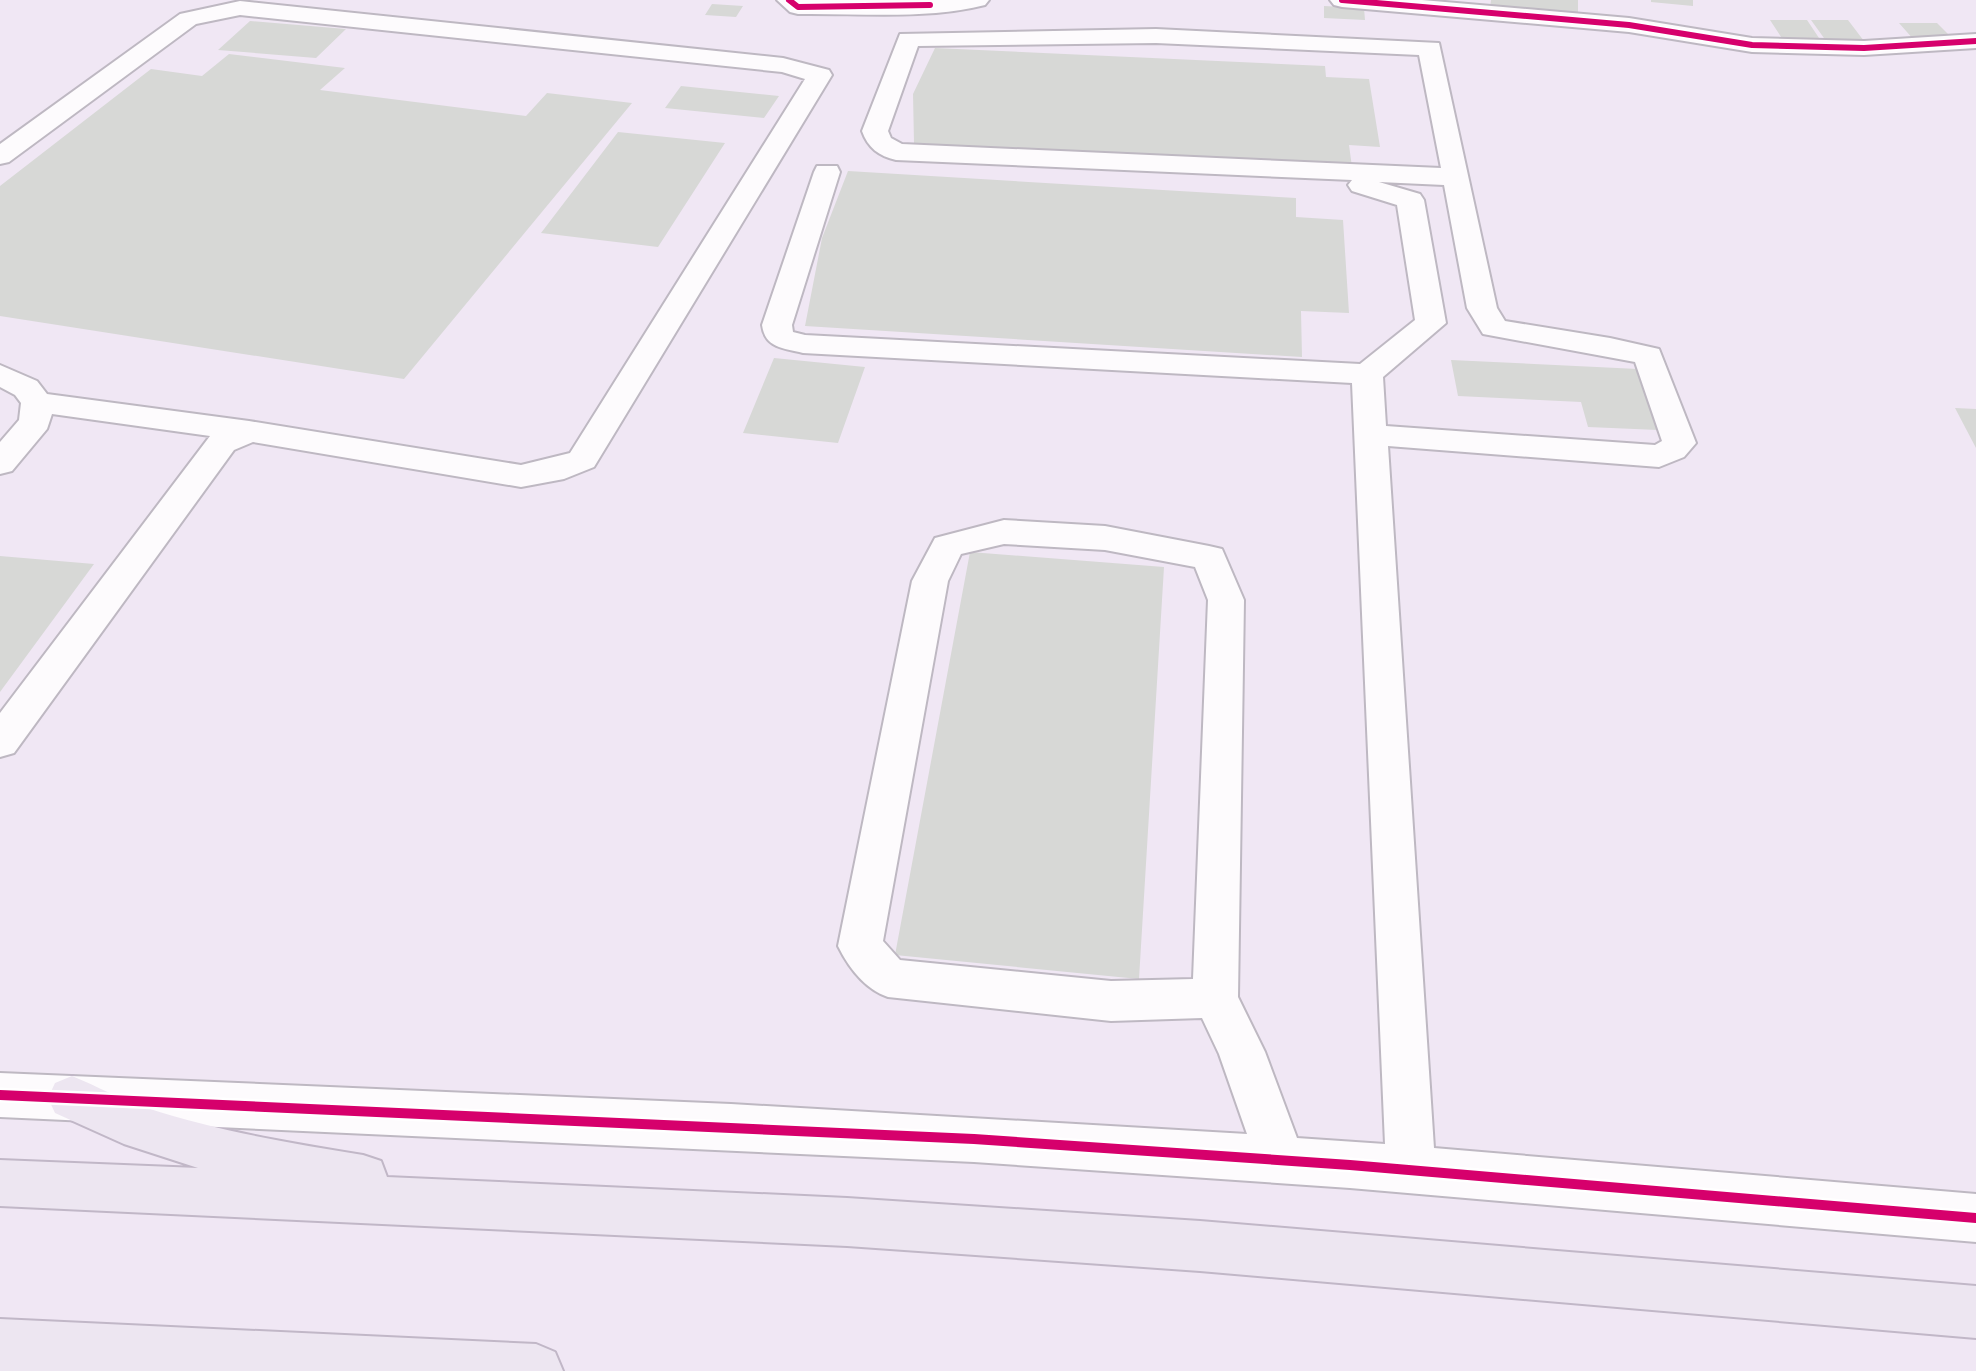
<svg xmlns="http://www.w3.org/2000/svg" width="1976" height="1371" viewBox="0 0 1976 1371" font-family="'Crimson Pro',serif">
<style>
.building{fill:#d7d8d6}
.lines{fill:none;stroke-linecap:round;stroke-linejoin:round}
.minor-casing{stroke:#beb8c2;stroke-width:4}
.highway-casing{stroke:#c1b7c7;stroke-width:4}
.minor{fill:#fdfbfd;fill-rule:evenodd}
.highway{fill:#ede6f1;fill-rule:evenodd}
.cycleway-far1-casing{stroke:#fff;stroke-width:9}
.cycleway-casing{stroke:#fff;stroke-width:15}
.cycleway-far1{stroke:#d6006c;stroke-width:6}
.cycleway{stroke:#d6006c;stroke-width:10}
</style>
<rect width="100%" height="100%" fill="#f0e7f4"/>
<path class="building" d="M 1491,0 L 1578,0 L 1578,17 L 1490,8 Z
M 1651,0 L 1693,0 L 1693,6 L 1651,2 Z
M 712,4 L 743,6 L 736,17 L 705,15 Z
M 1324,6 L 1364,8 L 1365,20 L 1324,18 Z
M 1770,20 L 1807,20 L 1823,44 L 1785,43 Z
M 1811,20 L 1848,20 L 1867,45 L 1829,45 Z
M 250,21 L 346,29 L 316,58 L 218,50 Z
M 1899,23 L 1937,23 L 1953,39 L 1914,40 Z
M 935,48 L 1325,66 L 1326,77 L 1369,79 L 1380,147 L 1349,145 L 1352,167 L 914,143 L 913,94 Z
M 229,54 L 345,68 L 320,90 L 526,116 L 547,93 L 632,103 L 404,379 L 0,316 L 0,186 L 151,69 L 202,76 Z
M 681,86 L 779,96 L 764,118 L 665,108 Z
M 618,132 L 725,143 L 658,247 L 541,233 Z
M 848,171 L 1296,198 L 1296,217 L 1343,220 L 1349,313 L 1301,311 L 1302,357 L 805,326 L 822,238 Z
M 774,358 L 865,367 L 838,443 L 743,433 Z
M 1451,360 L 1638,369 L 1658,430 L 1588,427 L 1581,402 L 1458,396 Z
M 1955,408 L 1976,409 L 1976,448 Z
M 970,552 L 1164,567 L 1139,979 L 895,955 Z
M 0,556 L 94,564 L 0,692 Z"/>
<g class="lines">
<defs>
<path id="minor" d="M 777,0 L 989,0 L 985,5 C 926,20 859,13 798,14 L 790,12 Z
M 1330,0 L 1422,0 L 1629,18 L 1752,38 L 1864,41 L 1976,34 L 1976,48 L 1864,55 L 1752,52 L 1629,32 L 1342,7 L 1334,5 Z
M 240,1 L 783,58 L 829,70 L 832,75 L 594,467 L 564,479 L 521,487 L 253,442 L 234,450 L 14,753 L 0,757 L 0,713 L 210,436 L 52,414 L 47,429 L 12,471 L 0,474 L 0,442 L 19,420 L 21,403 L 15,395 L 0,387 L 0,365 L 37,381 L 47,394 L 249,421 L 521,465 L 570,453 L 805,79 L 782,72 L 240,15 L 196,24 L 9,162 L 0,164 L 0,144 L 180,14 Z
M 1156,29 L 1439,43 L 1497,308 L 1505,321 L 1610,338 L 1659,349 L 1696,443 L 1684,457 L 1659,467 L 1388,446 L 1434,1148 L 1976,1194 L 1976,1242 L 1350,1188 L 974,1162 L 0,1117 L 0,1073 L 731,1104 L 1247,1134 L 1219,1054 L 1202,1018 L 1111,1021 L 888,997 C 865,989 849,968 838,946 L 912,581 L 935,538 L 1004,520 L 1105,526 L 1209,546 L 1222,549 L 1244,600 L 1238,997 L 1265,1052 L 1297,1138 L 1385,1144 L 1352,383 L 803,353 C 783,348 765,348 762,325 L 814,172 L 817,166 L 837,166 L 840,172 L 792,325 L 793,332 L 805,335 L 1360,364 L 1415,320 L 1397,205 L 1352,191 L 1348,185 L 1352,180 L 896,160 C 879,156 868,148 862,131 L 900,34 ZM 1156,43 L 1419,55 L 1441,168 L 902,144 L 891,138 L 888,131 L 918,46 ZM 1379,182 L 1444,185 L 1467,308 L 1483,334 L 1635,362 L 1662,441 L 1655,445 L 1386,426 L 1383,377 L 1446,323 L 1424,200 L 1420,194 ZM 1004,544 L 1105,550 L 1195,567 L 1208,600 L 1193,979 L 1111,981 L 900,960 L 883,941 L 948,581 L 961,554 Z"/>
<path id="highway" d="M 72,1076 C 97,1086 121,1100 147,1108 C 217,1131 290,1143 363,1155 L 381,1161 L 387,1177 L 847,1198 L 1200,1221 L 1976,1286 L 1976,1338 L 1200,1271 L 847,1246 L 0,1206 L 0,1160 L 198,1168 L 124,1144 L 55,1113 L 48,1098 L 55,1083 Z
M 0,1319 L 536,1344 L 555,1352 L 563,1371 L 0,1371 Z"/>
</defs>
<use href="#minor" class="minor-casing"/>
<use href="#highway" class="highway-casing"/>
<use href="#minor" class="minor"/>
<use href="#highway" class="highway"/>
<defs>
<path id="cycleway-far1" d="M 789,0 L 798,7 L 930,5
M 1342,0 L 1629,25 L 1752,45 L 1864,48 L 1976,41"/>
<path id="cycleway" d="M 0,1095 L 974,1139 L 1350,1165 L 1976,1218"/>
</defs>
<use href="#cycleway-far1" class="cycleway-far1-casing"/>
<use href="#cycleway" class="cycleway-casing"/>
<use href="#cycleway-far1" class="cycleway-far1"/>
<use href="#cycleway" class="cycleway"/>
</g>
</svg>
